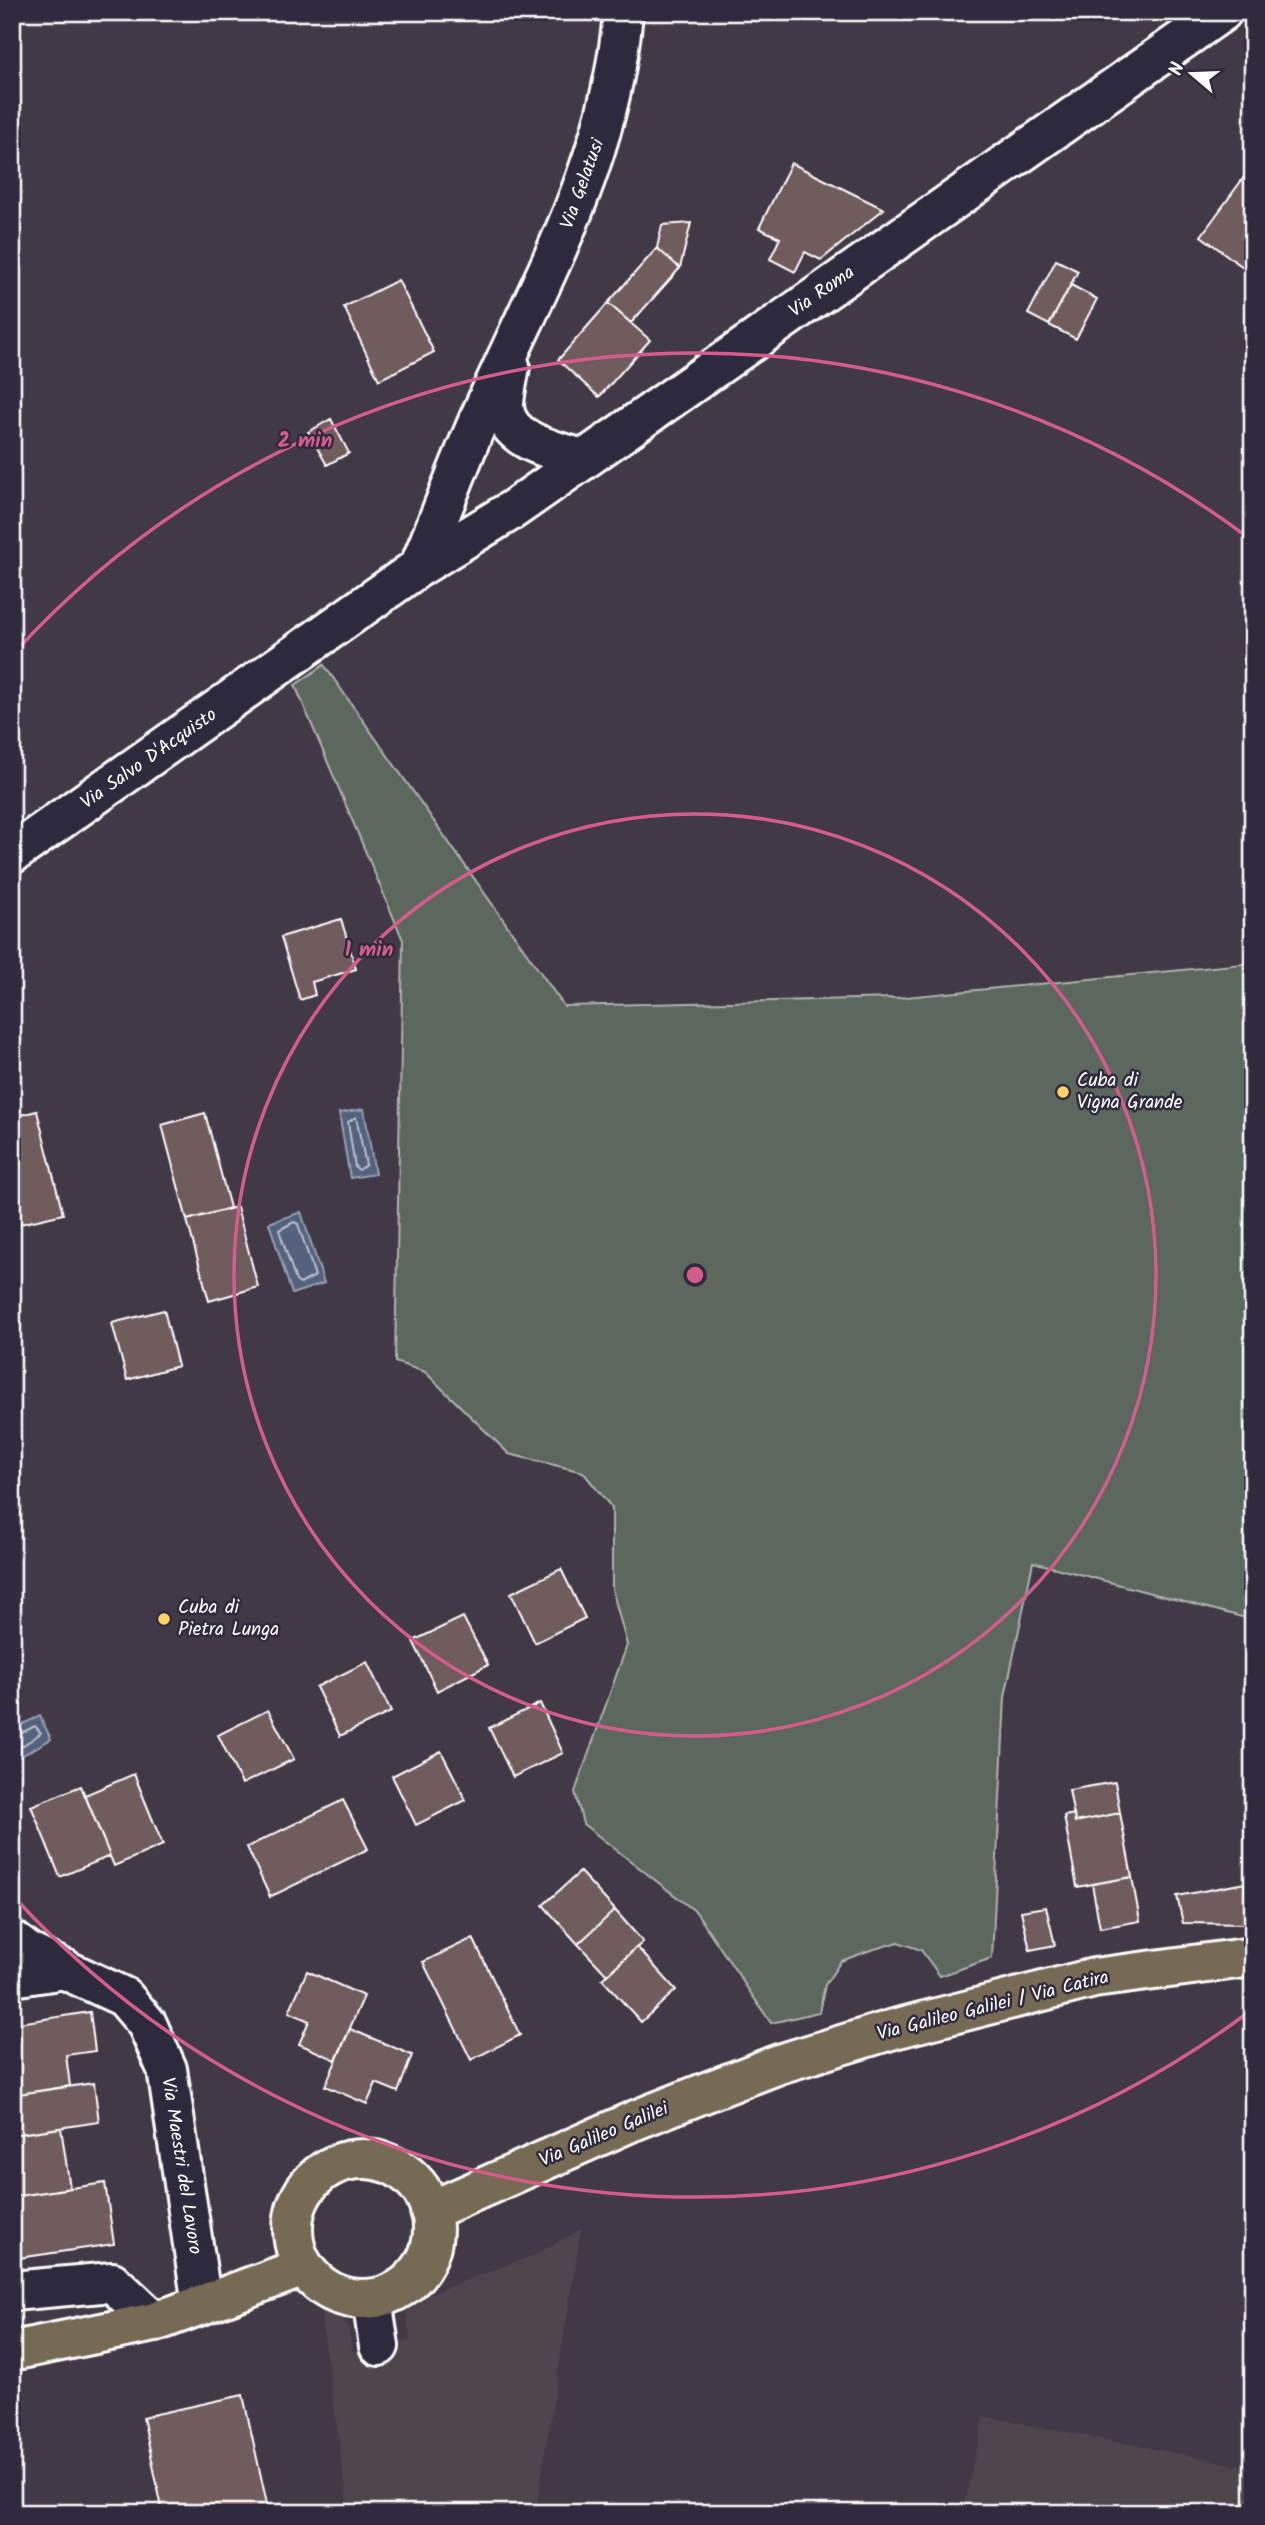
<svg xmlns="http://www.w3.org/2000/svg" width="1265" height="2525" viewBox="0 0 1265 2525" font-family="Kalam,sans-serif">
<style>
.built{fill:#50444e}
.green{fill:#5c685d;stroke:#aeb4ae;stroke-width:2}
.water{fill:#55627e;stroke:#99a1b2;stroke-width:2}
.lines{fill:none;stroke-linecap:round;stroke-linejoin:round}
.shore{stroke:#bbc0cb;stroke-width:2}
.building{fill:#705c5d;stroke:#fff;stroke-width:2}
.minor-casing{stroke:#fff;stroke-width:44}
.major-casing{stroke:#fff;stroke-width:44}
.minor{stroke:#2f2a3d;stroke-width:38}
.major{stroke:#776a54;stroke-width:38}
.ring{fill:none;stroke:#d45d8c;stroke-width:3.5}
.poi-dot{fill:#ffd166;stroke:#2f2a3d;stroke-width:2.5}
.labels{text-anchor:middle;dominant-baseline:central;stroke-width:5;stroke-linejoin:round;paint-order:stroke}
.street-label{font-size:19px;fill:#fff;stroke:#2f2a3d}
.poi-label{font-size:19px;fill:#fff;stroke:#2f2a3d;text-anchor:start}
.centre{fill:#d45d8c;stroke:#2f2a3d;stroke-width:3.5}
.ring-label{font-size:21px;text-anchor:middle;font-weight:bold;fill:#d45d8c;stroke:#2f2a3d;stroke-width:5;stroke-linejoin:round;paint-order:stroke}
</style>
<rect width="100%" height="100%" fill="#423947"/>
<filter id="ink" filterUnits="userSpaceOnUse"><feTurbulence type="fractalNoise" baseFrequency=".0143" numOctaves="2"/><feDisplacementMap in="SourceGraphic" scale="14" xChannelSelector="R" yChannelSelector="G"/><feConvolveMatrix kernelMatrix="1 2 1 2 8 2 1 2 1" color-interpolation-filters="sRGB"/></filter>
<g filter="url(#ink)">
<path class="built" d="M 581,2229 L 536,2510 L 548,2513 L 349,2513 L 320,2308 L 339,2314 L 349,2328 L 352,2351 L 410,2339 L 406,2312 L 418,2298 L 534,2255 Z
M 984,2416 L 1253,2468 L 1253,2513 L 962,2513 Z"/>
<path class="green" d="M 324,665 L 564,1006 L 896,998 L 1253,963 L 1253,1620 L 1033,1562 L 1005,1697 L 992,1958 L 940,1976 L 921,1950 L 898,1942 L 868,1951 L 841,1961 L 825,1985 L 819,2012 L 771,2023 L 696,1912 L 583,1824 L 575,1792 L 627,1645 L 612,1589 L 612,1508 L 583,1472 L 509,1454 L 425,1372 L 395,1362 L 403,940 L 295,685 Z"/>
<path class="water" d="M 364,1109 L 375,1174 L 350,1178 L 339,1113 Z
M 301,1212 L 324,1283 L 292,1294 L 269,1223 Z
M 40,1716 L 51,1739 L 12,1761 L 12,1733 L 19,1730 L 18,1726 Z"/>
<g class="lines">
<path class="shore" d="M 356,1117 L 366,1165 L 359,1170 L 355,1167 L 348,1122 Z
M 294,1222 L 298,1224 L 315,1276 L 300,1284 L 296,1281 L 279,1230 Z
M 12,1738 L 35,1726 L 41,1733 L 12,1753"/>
</g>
<path class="building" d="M 791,163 L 884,209 L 821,260 L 805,252 L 795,272 L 770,259 L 780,238 L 759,228 Z
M 1247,173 L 1253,177 L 1251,273 L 1201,236 Z
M 691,223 L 680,268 L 657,248 L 662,225 Z
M 657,248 L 680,268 L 631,323 L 608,303 Z
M 1056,260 L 1078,271 L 1049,325 L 1028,314 Z
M 398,280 L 434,352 L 379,380 L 344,307 Z
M 1071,285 L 1097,299 L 1076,339 L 1049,325 Z
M 608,303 L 650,340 L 599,397 L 558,360 Z
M 331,419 L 349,453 L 327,465 L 308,432 Z
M 341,919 L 356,969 L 312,982 L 315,995 L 300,1000 L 281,937 Z
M 37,1111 L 63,1214 L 12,1226 L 12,1117 Z
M 205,1113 L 230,1208 L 187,1220 L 162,1125 Z
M 237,1207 L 258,1287 L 209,1301 L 187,1220 Z
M 164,1310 L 178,1366 L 127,1380 L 112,1323 Z
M 561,1569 L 585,1618 L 535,1643 L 511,1593 Z
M 463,1617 L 488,1665 L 437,1691 L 413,1641 Z
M 367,1662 L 391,1712 L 340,1736 L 316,1687 Z
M 540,1703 L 563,1753 L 513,1777 L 489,1728 Z
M 268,1710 L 294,1759 L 242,1784 L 218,1735 Z
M 441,1751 L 466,1800 L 416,1825 L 392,1776 Z
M 134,1774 L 163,1845 L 114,1866 L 85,1795 Z
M 1115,1782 L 1120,1813 L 1075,1822 L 1069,1790 Z
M 81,1786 L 110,1856 L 60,1877 L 31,1806 Z
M 343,1800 L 368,1849 L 270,1897 L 247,1847 Z
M 1120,1813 L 1132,1877 L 1077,1887 L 1064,1816 L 1074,1814 L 1075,1822 Z
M 580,1872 L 615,1910 L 578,1944 L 543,1905 Z
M 1132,1877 L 1140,1921 L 1100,1928 L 1092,1884 Z
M 1253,1882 L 1253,1924 L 1249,1924 L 1245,1883 Z
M 1245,1883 L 1249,1924 L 1183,1923 L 1177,1896 Z
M 1046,1907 L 1055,1945 L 1030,1950 L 1021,1911 Z
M 615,1910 L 643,1942 L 607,1975 L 578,1944 Z
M 473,1938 L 520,2035 L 471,2060 L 423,1962 Z
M 637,1947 L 676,1990 L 641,2022 L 602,1979 Z
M 307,1971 L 364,1996 L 336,2060 L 299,2044 L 309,2021 L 289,2012 Z
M 90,2012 L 95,2051 L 66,2055 L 70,2086 L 12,2095 L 12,2024 Z
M 350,2029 L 412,2055 L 398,2092 L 376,2083 L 367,2104 L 325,2086 Z
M 94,2083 L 99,2122 L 12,2135 L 12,2095 Z
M 61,2128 L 70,2188 L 12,2197 L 12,2135 Z
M 105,2183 L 114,2244 L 12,2259 L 12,2197 Z
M 243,2395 L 269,2513 L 163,2513 L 143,2417 Z
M 66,2508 L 66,2513 L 35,2513 L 34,2510 Z"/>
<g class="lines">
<defs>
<path id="minor" d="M 510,366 C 508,378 505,391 504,404 C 503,441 556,451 583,459
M 419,567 C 441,515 460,461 483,410 C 542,276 611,162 623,12
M 12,854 L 419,567 L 512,510 L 1222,12
M 12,1940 L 29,1953 L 124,1997 L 147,2024 L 167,2069 L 202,2305
M 12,1977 L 65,1969
M 12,2291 L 112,2282 L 155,2322
M 372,2299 L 379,2346"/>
<path id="major" d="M293 2229a70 70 0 1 1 140 0a70 70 0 1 1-140 0Z
M 430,2211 L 633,2121 L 709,2091 L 779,2064 L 894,2029 L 1094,1978 L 1253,1957
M 12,2351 L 155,2322 L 304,2267"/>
</defs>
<use href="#minor" class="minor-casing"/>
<use href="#major" class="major-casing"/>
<use href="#minor" class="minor"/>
<use href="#major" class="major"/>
</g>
</g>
<g class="ring">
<circle cx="695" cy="1275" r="461"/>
<path d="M1250 2011A922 922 0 0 1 15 1898M15 652A922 922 0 0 1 1250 539"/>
</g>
<g class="poi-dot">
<circle cx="1063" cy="1092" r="7"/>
<circle cx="164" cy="1619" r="7"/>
</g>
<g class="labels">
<g class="street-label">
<text transform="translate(583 184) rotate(-70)">Via Gelatusi</text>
<text transform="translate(822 292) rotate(-35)">Via Roma</text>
<text transform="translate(149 759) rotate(-35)">Via Salvo D'Acquisto</text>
<text transform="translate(993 2006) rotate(-14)">Via Galileo Galilei / Via Catira</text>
<text transform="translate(604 2135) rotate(-23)">Via Galileo Galilei</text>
<text transform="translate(181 2166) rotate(81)">Via Maestri del Lavoro</text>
</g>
<g class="poi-label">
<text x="1077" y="1081">Cuba di<tspan x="1077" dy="22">Vigna Grande</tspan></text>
<text x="178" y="1608">Cuba di<tspan x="178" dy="22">Pietra Lunga</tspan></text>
</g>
</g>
<circle cx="695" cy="1275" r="10" class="centre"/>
<g class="ring-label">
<text x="305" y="447">2 min</text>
<text x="369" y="956">1 min</text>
</g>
<rect width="1265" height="2525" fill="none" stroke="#2f2a3d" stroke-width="42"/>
<rect x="21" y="21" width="1223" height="2483" fill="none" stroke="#fff" stroke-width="2.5" filter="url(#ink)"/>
<g transform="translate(1192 74) rotate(289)" stroke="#2f2a3d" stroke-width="5" paint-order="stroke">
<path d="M0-5L12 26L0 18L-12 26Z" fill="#ffffff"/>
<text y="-10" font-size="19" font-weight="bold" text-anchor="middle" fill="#ffffff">N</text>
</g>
</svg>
